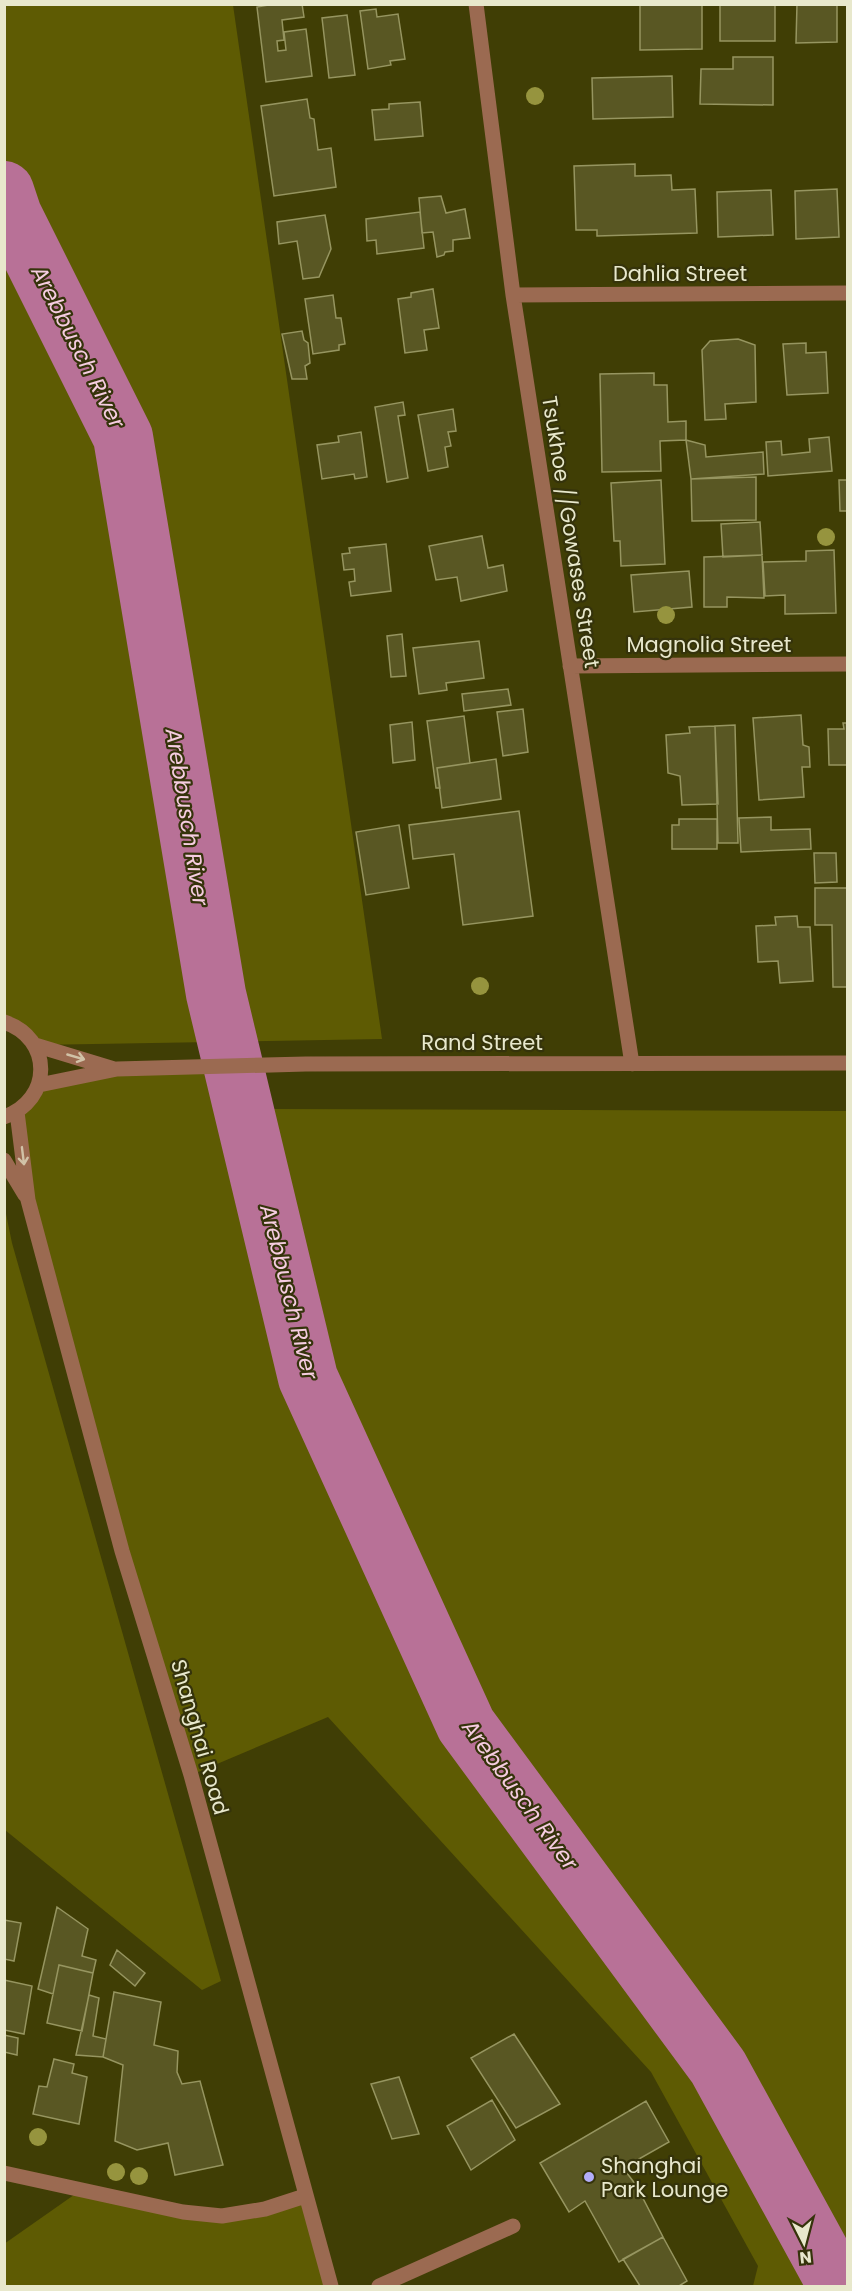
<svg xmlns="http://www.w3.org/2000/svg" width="852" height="2291" viewBox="0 0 852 2291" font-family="Poppins,sans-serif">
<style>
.green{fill:#5e5b03}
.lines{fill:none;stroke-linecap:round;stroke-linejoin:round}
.river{stroke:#b87197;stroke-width:60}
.building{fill:#595723;stroke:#969560;stroke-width:1.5}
.minor{stroke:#9b6a51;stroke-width:15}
.tree{fill:#96943e}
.oneway{stroke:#d1c2a7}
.poi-dot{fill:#b3adf9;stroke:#35330b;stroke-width:2}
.labels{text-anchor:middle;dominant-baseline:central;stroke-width:4.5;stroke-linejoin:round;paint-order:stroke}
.street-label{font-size:21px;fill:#e8e8cc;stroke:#35330b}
.poi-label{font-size:21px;fill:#e8e8cc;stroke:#35330b;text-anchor:start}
.water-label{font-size:22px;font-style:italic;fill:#f6cde1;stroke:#35330b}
</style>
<rect width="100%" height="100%" fill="#403e05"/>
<path class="green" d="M 5,5 L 233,5 L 382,1039 L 35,1045 L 5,1023 Z
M 117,1069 L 235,1069 L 308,1378 L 466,1725 L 718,2067 L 838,2286 L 753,2286 L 758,2266 L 651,2072 L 328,1717 L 191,1775 L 28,1200 L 17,1112 L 39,1085 Z
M 266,1109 L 847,1111 L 847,2286 L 842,2286 L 721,2067 L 468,1722 L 375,1516 L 312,1367 L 254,1113 Z
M 4,1204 L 12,1243 L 221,1981 L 202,1990 L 5,1830 Z
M 81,2190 L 222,2216 L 305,2196 L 331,2286 L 5,2286 L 4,2244 Z"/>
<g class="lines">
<path class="river" d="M 4,191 L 12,215 L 123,437 L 216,994 L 308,1378 L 466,1725 L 718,2067 L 838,2286"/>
</g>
<path class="building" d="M 302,4 L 304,17 L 282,20 L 284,40 L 277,41 L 278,51 L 286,50 L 284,32 L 306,29 L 312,76 L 266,82 L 257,7 L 274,4 Z
M 640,4 L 702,4 L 702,49 L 640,50 Z
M 720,4 L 775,4 L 775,41 L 720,41 Z
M 797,4 L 837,4 L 837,42 L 796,43 Z
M 376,9 L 377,17 L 398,14 L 405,59 L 390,61 L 391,65 L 368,69 L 360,11 Z
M 347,15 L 355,75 L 329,78 L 322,18 Z
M 733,57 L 773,57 L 773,105 L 700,104 L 701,69 L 733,69 Z
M 672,76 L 673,117 L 593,119 L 592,78 Z
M 307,99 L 310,118 L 314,119 L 318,150 L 331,148 L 336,187 L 274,196 L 261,106 Z
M 420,102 L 423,136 L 375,140 L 372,110 L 389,109 L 389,104 Z
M 635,164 L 635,176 L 671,175 L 672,190 L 695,189 L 697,233 L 597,236 L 597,230 L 576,230 L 574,166 Z
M 837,189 L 839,237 L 796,239 L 795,191 Z
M 771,190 L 773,235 L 718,237 L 717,192 Z
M 441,196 L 446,213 L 465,209 L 470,238 L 453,240 L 453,251 L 445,252 L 444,255 L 437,257 L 433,232 L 422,233 L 419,198 Z
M 420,212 L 424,248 L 377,254 L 376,240 L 367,241 L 366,219 Z
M 325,215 L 331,249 L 319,277 L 303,279 L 297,241 L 279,244 L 277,222 Z
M 433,289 L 439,328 L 424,330 L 427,350 L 405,353 L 398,299 L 411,297 L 411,293 Z
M 333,295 L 336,318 L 341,318 L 345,344 L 339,345 L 339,350 L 313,354 L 305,299 Z
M 302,331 L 304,340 L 308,343 L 310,363 L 305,366 L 307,379 L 292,379 L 282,334 Z
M 738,339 L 755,345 L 756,402 L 725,404 L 726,419 L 705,420 L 702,350 L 710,341 Z
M 806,343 L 806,353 L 826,352 L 828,393 L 787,395 L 783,344 Z
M 654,373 L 654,385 L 667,385 L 668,422 L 686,421 L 686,440 L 660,441 L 661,471 L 602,472 L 600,374 Z
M 403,402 L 405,415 L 398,416 L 408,478 L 387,482 L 375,407 Z
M 453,409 L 456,431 L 448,432 L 451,446 L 445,447 L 448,467 L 428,471 L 418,415 Z
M 361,432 L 367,477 L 355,479 L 354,474 L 322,479 L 317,445 L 339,442 L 338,436 Z
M 829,437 L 832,471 L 768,476 L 766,442 L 781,441 L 782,455 L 810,452 L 809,439 Z
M 686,440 L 705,445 L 706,457 L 763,452 L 764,474 L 691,479 Z
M 756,477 L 756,520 L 692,521 L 691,479 Z
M 661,480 L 665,564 L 621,566 L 620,541 L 614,541 L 611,483 Z
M 839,480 L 848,480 L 848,511 L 840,511 Z
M 760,522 L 762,555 L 723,557 L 721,524 Z
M 482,536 L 488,568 L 503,565 L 507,591 L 461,601 L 457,577 L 436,580 L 429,546 Z
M 386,544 L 391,591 L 351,596 L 349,582 L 355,581 L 354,569 L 344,570 L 342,554 L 350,553 L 349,548 Z
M 834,550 L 836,613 L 785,614 L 785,595 L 765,596 L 763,562 L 806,561 L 806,551 Z
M 762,555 L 764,598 L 727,597 L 727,607 L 704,607 L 704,557 Z
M 689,571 L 692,607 L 634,612 L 631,575 Z
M 402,634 L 406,676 L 391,677 L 387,636 Z
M 479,641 L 484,678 L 446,683 L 447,690 L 419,694 L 413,648 Z
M 508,689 L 511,705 L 464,711 L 462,694 Z
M 523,709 L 528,752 L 503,756 L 497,712 Z
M 801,715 L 803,745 L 809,747 L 810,767 L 802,767 L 804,797 L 759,800 L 753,718 Z
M 464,716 L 470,763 L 437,768 L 440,788 L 436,788 L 427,721 Z
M 412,722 L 415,760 L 393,763 L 390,725 Z
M 843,723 L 848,723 L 848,765 L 829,765 L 828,729 L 844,729 Z
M 735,725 L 738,843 L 718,843 L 715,726 Z
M 715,726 L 718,804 L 682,805 L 680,776 L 668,773 L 666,735 L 690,733 L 689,727 Z
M 496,759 L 501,799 L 442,808 L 437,768 Z
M 519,811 L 533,916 L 463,925 L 454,854 L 413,859 L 409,825 Z
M 771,817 L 771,830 L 810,829 L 811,849 L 741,852 L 739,818 Z
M 679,819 L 717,819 L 717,849 L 672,849 L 672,825 L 679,825 Z
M 399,825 L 409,888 L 366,895 L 356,832 Z
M 814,853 L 836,853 L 837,882 L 815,883 Z
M 815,888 L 848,888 L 848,987 L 833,987 L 832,925 L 815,925 Z
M 797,916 L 798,927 L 810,927 L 813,981 L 780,983 L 778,961 L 758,962 L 756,926 L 776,925 L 775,917 Z
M 57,1907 L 88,1929 L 82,1956 L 96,1960 L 93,1973 L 59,1965 L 53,1994 L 38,1989 Z
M 4,1920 L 21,1923 L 14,1961 L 4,1959 Z
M 117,1950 L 145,1973 L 135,1986 L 110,1965 Z
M 59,1965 L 93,1973 L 82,2031 L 47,2023 Z
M 4,1980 L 32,1986 L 24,2034 L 4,2030 Z
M 114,1992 L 161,2002 L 154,2045 L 178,2051 L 177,2072 L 182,2084 L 200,2081 L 223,2165 L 175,2175 L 168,2143 L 137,2150 L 115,2141 L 123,2065 L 103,2057 Z
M 89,1995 L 99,1998 L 93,2036 L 106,2039 L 103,2057 L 76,2055 Z
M 514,2034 L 560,2104 L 516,2128 L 471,2058 Z
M 4,2035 L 18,2038 L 17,2055 L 4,2052 Z
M 54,2059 L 74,2064 L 72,2073 L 87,2077 L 79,2124 L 33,2114 L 39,2086 L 47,2087 Z
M 399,2077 L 419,2134 L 392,2139 L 371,2084 Z
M 492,2100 L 515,2140 L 471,2170 L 447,2126 Z
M 646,2101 L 669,2142 L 623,2168 L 636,2185 L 663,2237 L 619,2262 L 585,2201 L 569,2212 L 540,2163 Z
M 663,2237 L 687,2281 L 679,2286 L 640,2286 L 623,2259 Z"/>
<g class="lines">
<path class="minor" d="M 476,4 L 513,295 L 632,1064
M 513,295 L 848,293
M 570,666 L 848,664
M 4,1022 C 53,1038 53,1100 4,1117
M 35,1045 L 114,1069
M 39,1085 L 117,1069 L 306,1064 L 848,1063
M 17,1112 L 28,1200 L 122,1551 L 191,1775 L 331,2286
M 4,1160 L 25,1195
M 4,2173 L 183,2212 L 222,2216 L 265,2209 L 305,2196
M 379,2286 L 513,2226"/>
</g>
<g class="tree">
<circle cx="535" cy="96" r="9"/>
<circle cx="826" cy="537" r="9"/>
<circle cx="666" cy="615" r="9"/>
<circle cx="480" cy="986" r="9"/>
<circle cx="38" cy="2137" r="9"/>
<circle cx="116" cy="2172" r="9"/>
<circle cx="139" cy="2176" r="9"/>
</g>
<defs><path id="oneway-shaft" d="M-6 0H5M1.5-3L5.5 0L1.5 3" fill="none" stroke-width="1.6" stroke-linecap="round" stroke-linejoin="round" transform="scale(1.5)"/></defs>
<g class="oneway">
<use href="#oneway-shaft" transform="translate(76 1057) rotate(16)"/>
<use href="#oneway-shaft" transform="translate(23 1156) rotate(83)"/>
</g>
<circle class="poi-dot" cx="589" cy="2177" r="6"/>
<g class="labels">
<g class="street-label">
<text x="680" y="273">Dahlia Street</text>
<text transform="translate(571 532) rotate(81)">Tsukhoe //Gowases Street</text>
<text x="709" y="644">Magnolia Street</text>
<text x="482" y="1042">Rand Street</text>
<text transform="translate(200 1737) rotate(74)">Shanghai Road</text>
</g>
<g class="poi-label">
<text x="601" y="2165">Shanghai<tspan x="601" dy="24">Park Lounge</tspan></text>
</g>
<g class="water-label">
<text transform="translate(78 347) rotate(63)">Arebbusch River</text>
<text transform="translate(187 817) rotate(81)">Arebbusch River</text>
<text transform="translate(289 1292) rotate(76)">Arebbusch River</text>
<text transform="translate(520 1795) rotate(54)">Arebbusch River</text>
</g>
</g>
<rect width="852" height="2291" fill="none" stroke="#e8e8cc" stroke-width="12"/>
<g transform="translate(804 2243) rotate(174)" stroke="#35330b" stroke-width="4.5" paint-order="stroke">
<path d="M0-4.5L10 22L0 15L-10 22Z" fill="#e8e8cc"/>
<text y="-9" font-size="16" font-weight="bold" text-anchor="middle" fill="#e8e8cc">N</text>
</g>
</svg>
